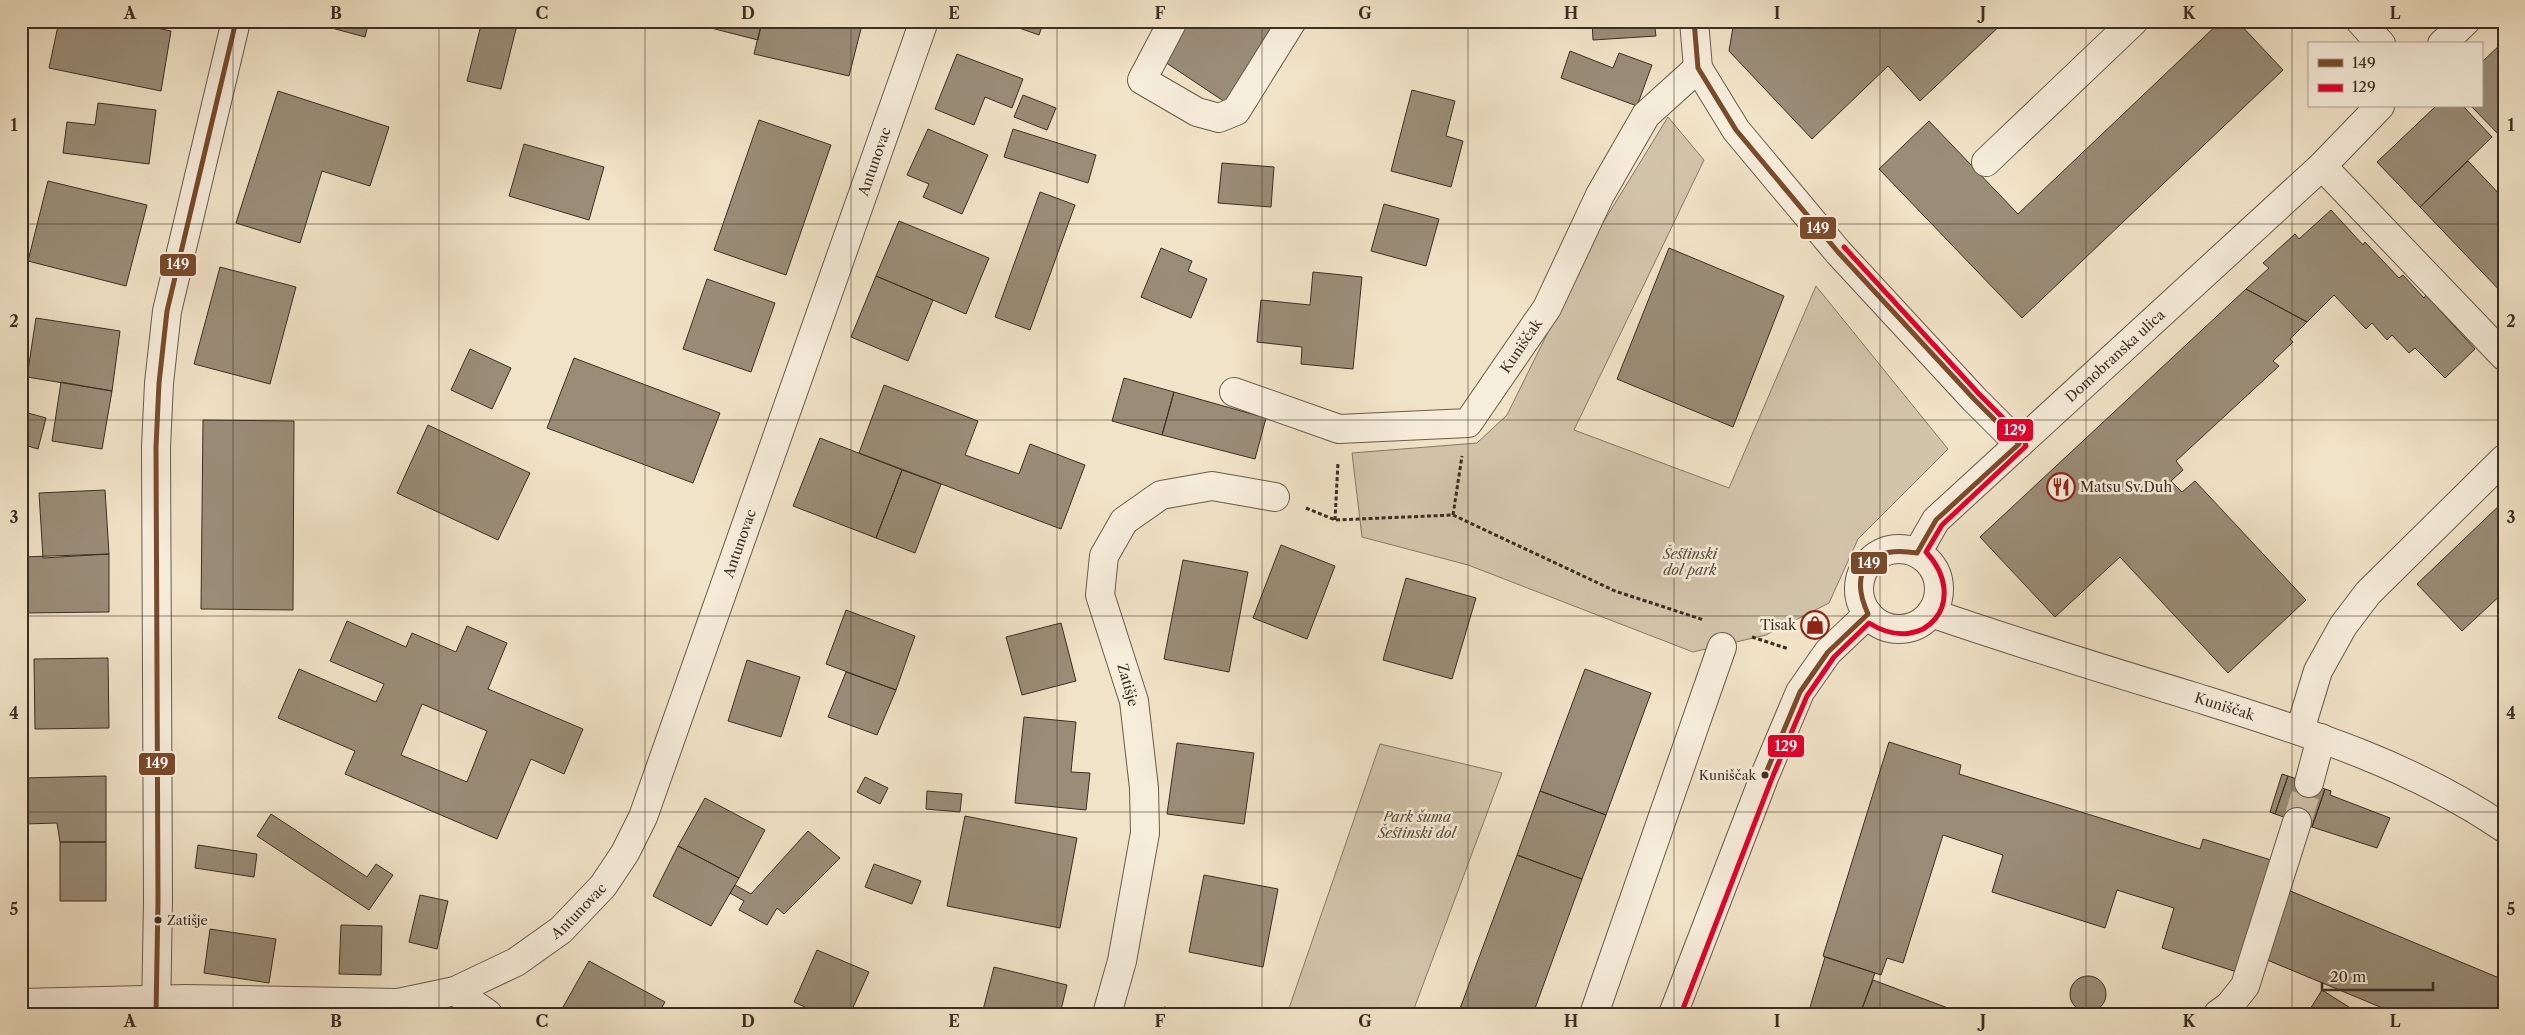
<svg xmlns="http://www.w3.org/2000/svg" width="2525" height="1035" viewBox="0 0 2525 1035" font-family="'Libre Caslon Text',serif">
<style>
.green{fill:#d2c4ab;stroke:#867a66}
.building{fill:#9a8d78;stroke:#3b2f22;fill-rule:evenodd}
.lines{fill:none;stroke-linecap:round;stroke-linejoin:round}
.minor-tunnel{stroke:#cdbfa6;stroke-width:28;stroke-dasharray:28 14;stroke-linecap:butt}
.minor-casing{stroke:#685c4b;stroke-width:30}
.path{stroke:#3b2f22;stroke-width:3;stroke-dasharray:4 2.5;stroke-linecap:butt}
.minor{stroke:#f6eddb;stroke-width:28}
.bus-1-casing{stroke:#f6eddb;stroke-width:9}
.bus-2-casing{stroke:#f6eddb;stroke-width:9}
.bus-1{stroke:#7a4b2a;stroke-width:5}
.bus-2{stroke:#e4002b;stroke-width:5}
.grid{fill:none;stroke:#3b2f22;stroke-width:1;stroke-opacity:0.55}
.bus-dot{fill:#3b2f22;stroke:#f6eddb;stroke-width:2}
.labels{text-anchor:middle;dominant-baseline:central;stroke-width:5;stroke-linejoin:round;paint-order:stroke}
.bus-label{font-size:13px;fill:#3b2f22;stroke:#f6eddb;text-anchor:end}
.street-label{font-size:14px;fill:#3b2f22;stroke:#f6eddb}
.poi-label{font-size:14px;fill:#3b2f22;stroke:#f6eddb;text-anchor:start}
.park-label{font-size:14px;font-style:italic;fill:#594d3d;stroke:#f6eddb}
.line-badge{stroke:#f6eddb;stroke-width:2}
.badge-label{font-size:14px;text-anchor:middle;font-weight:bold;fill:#fff}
.neatline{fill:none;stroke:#3b2f22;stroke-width:2}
.grid-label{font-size:16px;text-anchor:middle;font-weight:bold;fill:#3b2f22}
</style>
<rect width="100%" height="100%" fill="#f1e3c7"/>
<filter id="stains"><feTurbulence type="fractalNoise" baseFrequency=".004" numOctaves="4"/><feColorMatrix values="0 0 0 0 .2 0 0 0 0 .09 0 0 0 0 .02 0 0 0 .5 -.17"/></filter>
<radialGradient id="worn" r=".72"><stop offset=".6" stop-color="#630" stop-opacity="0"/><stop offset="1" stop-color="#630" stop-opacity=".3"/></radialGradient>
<path class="green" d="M 1668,117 L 1704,160 L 1574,430 L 1729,488 L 1816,286 L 1948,449 L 1858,539 L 1829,603 L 1766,635 L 1693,652 L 1468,565 L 1362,537 L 1352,453 L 1477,443 L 1507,415 L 1598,231 Z
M 1380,744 L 1502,773 L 1412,1014 L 1287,1014 Z"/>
<path class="building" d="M 59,21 L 124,21 L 171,31 L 161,91 L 49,68 Z
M 306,21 L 369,21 L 365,37 Z
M 482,21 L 518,21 L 501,89 L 467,81 Z
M 713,21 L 762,21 L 758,40 L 711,28 Z
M 762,21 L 863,21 L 849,76 L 754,54 Z
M 999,21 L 1044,21 L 1039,35 Z
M 1188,21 L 1277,21 L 1225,102 L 1162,60 Z
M 1592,21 L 1654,21 L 1656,36 L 1593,40 Z
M 1734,21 L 2005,21 L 1920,101 L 1888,66 L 1812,139 L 1729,51 Z
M 2221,21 L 2237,21 L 2283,70 L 2022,318 L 1879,169 L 1929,121 L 2018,214 Z
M 2504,41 L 2504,140 L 2471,106 L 2481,106 L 2481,63 Z
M 1570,51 L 1613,68 L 1619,53 L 1652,65 L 1637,106 L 1561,78 Z
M 957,54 L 1023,79 L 1012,108 L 985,97 L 974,125 L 935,109 Z
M 1412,90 L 1455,101 L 1446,136 L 1463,141 L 1451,187 L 1391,171 Z
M 278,91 L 389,127 L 370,186 L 322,171 L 300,243 L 236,223 Z
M 1023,95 L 1056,108 L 1047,130 L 1014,117 Z
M 98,103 L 156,110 L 149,164 L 63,153 L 67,122 L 95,125 Z
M 2436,106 L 2463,106 L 2492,137 L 2420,207 L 2377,162 Z
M 759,120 L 831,145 L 786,275 L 714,250 Z
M 928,129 L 988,155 L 962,214 L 923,197 L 929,184 L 907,175 Z
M 1013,129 L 1096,155 L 1088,183 L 1004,157 Z
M 524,144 L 604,167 L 589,220 L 509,196 Z
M 2468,161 L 2504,199 L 2504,295 L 2420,207 Z
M 1222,163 L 1274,167 L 1271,207 L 1218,203 Z
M 48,181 L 147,205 L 126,286 L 28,261 Z
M 1040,192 L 1075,205 L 1030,330 L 995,317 Z
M 1384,204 L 1439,219 L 1426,266 L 1371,251 Z
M 2331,210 L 2363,245 L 2365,242 L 2399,278 L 2403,275 L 2424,298 L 2426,295 L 2475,349 L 2445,378 L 2415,348 L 2409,353 L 2392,335 L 2387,340 L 2372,323 L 2366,329 L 2334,295 L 2307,322 L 2246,289 L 2269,268 L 2263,263 L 2295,234 L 2299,239 Z
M 899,221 L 989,258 L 966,314 L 876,276 Z
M 1161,248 L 1192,261 L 1188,271 L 1207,279 L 1191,318 L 1141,297 Z
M 1669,248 L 1784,296 L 1733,427 L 1617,379 Z
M 220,267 L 296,287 L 270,384 L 194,364 Z
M 1313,272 L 1362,277 L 1353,369 L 1301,364 L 1302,347 L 1257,342 L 1261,300 L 1310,305 Z
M 876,276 L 933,300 L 908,361 L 851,337 Z
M 707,279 L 775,303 L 751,372 L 683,349 Z
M 2246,289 L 2307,322 L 2290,339 L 2293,342 L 2273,361 L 2279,366 L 2176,461 L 2183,470 L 2171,481 L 2182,492 L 2195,481 L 2306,600 L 2228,673 L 2120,557 L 2055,617 L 1980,537 Z
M 36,318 L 120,331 L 112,391 L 27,377 Z
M 470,349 L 511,368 L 492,409 L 451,390 Z
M 574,358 L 720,413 L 693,483 L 547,428 Z
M 1124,378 L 1174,392 L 1162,435 L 1112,421 Z
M 61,382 L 112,391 L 102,449 L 52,441 Z
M 884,385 L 978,421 L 965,455 L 1019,474 L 1030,444 L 1085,465 L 1061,529 L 859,453 Z
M 1174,392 L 1266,418 L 1255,459 L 1162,435 Z
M 21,411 L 46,418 L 38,449 L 21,444 Z
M 203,420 L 294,421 L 293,610 L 201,609 Z
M 428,425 L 530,473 L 498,540 L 397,493 Z
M 820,438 L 902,470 L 876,538 L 793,506 Z
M 902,470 L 941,484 L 915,553 L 876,538 Z
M 105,490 L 109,554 L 43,558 L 39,493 Z
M 2504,501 L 2504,592 L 2462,631 L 2417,584 Z
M 1281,545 L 1335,566 L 1307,639 L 1253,618 Z
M 109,554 L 109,612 L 21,613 L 21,557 Z
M 1183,560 L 1248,572 L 1229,672 L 1164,659 Z
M 1406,578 L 1476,598 L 1452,679 L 1383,660 Z
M 846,610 L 915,636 L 896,690 L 826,664 Z
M 347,621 L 406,647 L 412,633 L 456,652 L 467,626 L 507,643 L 488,689 L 583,729 L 564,774 L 531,759 L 497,839 L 345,774 L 355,751 L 278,718 L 299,669 L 376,702 L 384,684 L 330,661 ZM 422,704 L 487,731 L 467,782 L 401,755 Z
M 1061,623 L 1076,681 L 1022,695 L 1006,637 Z
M 108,658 L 109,728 L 35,729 L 34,659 Z
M 747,660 L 800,677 L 781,737 L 728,721 Z
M 1585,669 L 1651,693 L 1606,815 L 1540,791 Z
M 846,672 L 896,690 L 877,735 L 828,717 Z
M 1024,717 L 1076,722 L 1071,772 L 1090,773 L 1086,810 L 1015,803 Z
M 1889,742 L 1961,765 L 1959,774 L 2200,849 L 2203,839 L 2271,860 L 2237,972 L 2162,948 L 2174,908 L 2117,890 L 2105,928 L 1992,892 L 2003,855 L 1943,835 L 1903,963 L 1887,958 L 1881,975 L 1823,956 Z
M 1177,743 L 1254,753 L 1244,824 L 1167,814 Z
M 2282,774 L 2288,776 L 2275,814 L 2270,812 Z
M 106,776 L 106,842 L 60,842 L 57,823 L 25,824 L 24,778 Z
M 2288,776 L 2325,789 L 2312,827 L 2275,814 Z
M 865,777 L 888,788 L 880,804 L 857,792 Z
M 2325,789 L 2331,791 L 2330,795 L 2390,818 L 2377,848 L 2312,827 Z
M 927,791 L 962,794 L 960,812 L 926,809 Z
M 1540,791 L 1606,815 L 1582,879 L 1517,855 Z
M 705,798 L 765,830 L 739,878 L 678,846 Z
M 271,814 L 367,877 L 376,864 L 393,875 L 369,910 L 257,836 Z
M 965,816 L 1077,838 L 1060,928 L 947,906 Z
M 808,831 L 840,858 L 784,914 L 777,908 L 767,925 L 739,910 L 744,901 L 730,893 L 735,885 L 751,894 Z
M 60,842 L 106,842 L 106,901 L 60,901 Z
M 198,845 L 257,854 L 254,877 L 195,868 Z
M 678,846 L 739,878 L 711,926 L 653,896 Z
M 1517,855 L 1582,879 L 1533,1014 L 1458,1014 Z
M 874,864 L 921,881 L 912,904 L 865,887 Z
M 1204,875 L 1278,889 L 1263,967 L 1189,952 Z
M 2288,890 L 2504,980 L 2504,1014 L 2397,1014 L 2260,957 Z
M 420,895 L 448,901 L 437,949 L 409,942 Z
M 341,925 L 382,926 L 381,975 L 339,974 Z
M 210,929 L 276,939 L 269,983 L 204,973 Z
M 817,950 L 869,972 L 850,1014 L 820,1014 L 794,1002 Z
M 1825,957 L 1875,973 L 1860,1014 L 1808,1014 Z
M 589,961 L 665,1002 L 658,1014 L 576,1014 L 563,1007 Z
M 994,967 L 1067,985 L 1060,1014 L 982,1014 Z
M2070 994a18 18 0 1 1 36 0a18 18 0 1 1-36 0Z
M 1873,980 L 1964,1014 L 1860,1014 Z
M 2322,990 L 2360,1014 L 2307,1014 Z
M 1164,1007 L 1196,1014 L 1163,1014 Z"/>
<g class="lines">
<path class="minor-tunnel" d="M 2297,822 L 2309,783"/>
<defs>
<g id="minor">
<path d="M 1173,21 L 1142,80 L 1197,112 L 1219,118 L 1236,111 L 1292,21"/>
<path d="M 1694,21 L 1698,68 L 1736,130 L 1838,252 L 1974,399 L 2019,444"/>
<path d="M 2360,21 L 2381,44"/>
<path d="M 2442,44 L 2466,21"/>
<path d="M 1986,162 L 2134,21"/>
<path d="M 2322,166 L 2504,356"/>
<path id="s1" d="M 1234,392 L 1339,429 L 1468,423 L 1547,308 L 1600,195 L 1646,115 L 1698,68"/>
<circle cx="1899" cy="589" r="40"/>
<path id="s2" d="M 1917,553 L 1936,520 L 2322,166 L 2380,106"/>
<path id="s3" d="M 1931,613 C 2019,643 2109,671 2198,698 C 2306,732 2410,764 2504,828"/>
<path d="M 2300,730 L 2318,671 L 2343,626 L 2368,593 L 2504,459"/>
<path d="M 2309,783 L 2321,738"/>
<path d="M 455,991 L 488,1014"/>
<path id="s4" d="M 21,1003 L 186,999 L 398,1003 L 455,991 L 516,962 L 561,930 L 603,886 L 625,853 L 643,817 L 924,21"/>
<path d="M 156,1014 L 158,901 L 156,447 L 159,383 L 167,311 L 236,21"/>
<path d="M 1107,1014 L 1122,961 L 1145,833 L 1144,788 L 1134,701 L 1100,595 L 1104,556 L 1124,521 L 1161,495 L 1212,486 L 1275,497"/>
<path d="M 1594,1014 L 1722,647"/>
<path d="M 1673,1014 L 1765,775 L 1800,692 L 1828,652 L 1868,614"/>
<path d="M 2218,1014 L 2229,1006 L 2245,986 L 2297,822"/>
</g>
</defs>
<use href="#minor" class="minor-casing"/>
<path class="path" d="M 1306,508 L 1335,520 L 1453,515 L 1615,591 L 1704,620
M 1453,515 L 1462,456
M 1335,520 L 1338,462
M 1752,637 L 1789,649"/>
<use href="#minor" class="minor"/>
<defs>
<path id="bus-1" d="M 1694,21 L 1698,68 L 1736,130 L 1838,252 L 1974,399 L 2019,444 L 1936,520 L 1917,553 C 1870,545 1848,570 1868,614 L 1828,652 L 1800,692 L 1765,775
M 156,1014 L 158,901 L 156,447 L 159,383 L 167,311 L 236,21"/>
<path id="bus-2" d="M 1681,1014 L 1772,778 L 1807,696 L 1834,657 L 1869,623 C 1925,658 1971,600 1926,552 L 1942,525 L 2026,446 L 2024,439 L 1979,394 L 1844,247"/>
</defs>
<use href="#bus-1" class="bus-1-casing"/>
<use href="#bus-2" class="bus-2-casing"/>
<use href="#bus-1" class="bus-1"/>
<use href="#bus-2" class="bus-2"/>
</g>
<path class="grid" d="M 233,21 L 233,1014M 439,21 L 439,1014M 645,21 L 645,1014M 851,21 L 851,1014M 1057,21 L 1057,1014M 1262,21 L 1262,1014M 1468,21 L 1468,1014M 1674,21 L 1674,1014M 1880,21 L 1880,1014M 2086,21 L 2086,1014M 2292,21 L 2292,1014M 21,224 L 2504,224M 21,420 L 2504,420M 21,616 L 2504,616M 21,812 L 2504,812"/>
<defs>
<symbol id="restaurant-ring" viewBox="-11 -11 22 22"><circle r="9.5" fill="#f6eddb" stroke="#8f2418" stroke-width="1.5"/><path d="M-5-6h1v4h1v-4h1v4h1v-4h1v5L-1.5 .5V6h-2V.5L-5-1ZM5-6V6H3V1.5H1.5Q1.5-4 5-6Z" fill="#8f2418"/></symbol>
<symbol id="shop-ring" viewBox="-11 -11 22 22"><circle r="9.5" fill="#f6eddb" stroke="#8f2418" stroke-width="1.5"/><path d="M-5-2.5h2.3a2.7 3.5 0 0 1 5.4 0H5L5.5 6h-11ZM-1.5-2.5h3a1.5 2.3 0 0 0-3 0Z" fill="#8f2418"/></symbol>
</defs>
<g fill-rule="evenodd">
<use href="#restaurant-ring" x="2045" y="471" width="32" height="32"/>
<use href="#shop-ring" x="1799" y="609" width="32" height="32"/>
</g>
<g class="bus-dot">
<circle cx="1765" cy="775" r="4.5"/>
<circle cx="158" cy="920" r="4.5"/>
</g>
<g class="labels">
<g class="bus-label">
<text x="1756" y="775">Kuniščak</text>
<text x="167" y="920" text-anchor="start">Zatišje</text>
</g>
<g class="street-label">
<text stroke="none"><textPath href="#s4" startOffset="1394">Antunovac</textPath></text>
<text stroke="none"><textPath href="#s1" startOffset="334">Kuniščak</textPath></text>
<text stroke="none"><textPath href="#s2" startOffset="281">Domobranska ulica</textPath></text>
<text stroke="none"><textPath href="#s4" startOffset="989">Antunovac</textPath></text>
<text transform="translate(1128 685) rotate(74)">Zatišje</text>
<text stroke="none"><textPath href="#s3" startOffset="308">Kuniščak</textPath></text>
<text stroke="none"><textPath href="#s4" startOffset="584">Antunovac</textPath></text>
</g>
<g class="poi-label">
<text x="2080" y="487">Matsu Sv.Duh</text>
<text x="1796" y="625" text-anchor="end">Tisak</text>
</g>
<g class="park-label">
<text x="1690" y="554">Šestinski<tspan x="1690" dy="16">dol park</tspan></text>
<text x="1417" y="817">Park šuma<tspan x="1417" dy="16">Šestinski dol</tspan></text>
</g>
</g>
<g class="line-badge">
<rect x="1799" y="216" width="38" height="24" rx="5" fill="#7a4b2a"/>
<rect x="159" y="253" width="38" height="24" rx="5" fill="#7a4b2a"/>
<rect x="1996" y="418" width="38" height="24" rx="5" fill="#e4002b"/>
<rect x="1850" y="551" width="38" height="24" rx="5" fill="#7a4b2a"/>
<rect x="1767" y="734" width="38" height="24" rx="5" fill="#e4002b"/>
<rect x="138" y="752" width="38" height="24" rx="5" fill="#7a4b2a"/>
</g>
<g class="badge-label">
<text x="1818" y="233">149</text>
<text x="178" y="269">149</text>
<text x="2015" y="435">129</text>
<text x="1869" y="568">149</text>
<text x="1786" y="751">129</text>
<text x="157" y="768">149</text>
</g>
<rect width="2525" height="1035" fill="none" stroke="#f1e3c7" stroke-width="55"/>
<rect x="2308" y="42" width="175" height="65" fill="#f6eddb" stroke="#aba191"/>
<rect x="2318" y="59" width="25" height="8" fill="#7a4b2a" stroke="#aba191"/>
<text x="2352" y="68" font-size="15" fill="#3b2f22">149</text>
<rect x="2318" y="84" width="25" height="8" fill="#e4002b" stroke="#aba191"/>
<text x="2352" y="92" font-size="15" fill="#3b2f22">129</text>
<path d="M2322 982v8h111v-8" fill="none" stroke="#3b2f22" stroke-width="2.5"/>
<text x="2330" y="982" font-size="15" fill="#3b2f22" stroke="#f6eddb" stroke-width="4" paint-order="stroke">20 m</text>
<rect x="28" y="28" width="2470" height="980" class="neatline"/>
<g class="grid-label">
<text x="130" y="19">A</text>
<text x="336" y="19">B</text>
<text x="542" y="19">C</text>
<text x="748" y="19">D</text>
<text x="954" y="19">E</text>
<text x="1160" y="19">F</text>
<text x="1365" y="19">G</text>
<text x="1571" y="19">H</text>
<text x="1777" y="19">I</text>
<text x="1983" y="19">J</text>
<text x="2189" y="19">K</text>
<text x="2395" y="19">L</text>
<text x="14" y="131">1</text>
<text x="2511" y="131">1</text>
<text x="14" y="327">2</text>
<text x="2511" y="327">2</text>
<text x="14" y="523">3</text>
<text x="2511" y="523">3</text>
<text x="14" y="719">4</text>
<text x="2511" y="719">4</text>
<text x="14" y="915">5</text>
<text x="2511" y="915">5</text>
<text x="130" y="1027">A</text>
<text x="336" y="1027">B</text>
<text x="542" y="1027">C</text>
<text x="748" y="1027">D</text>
<text x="954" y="1027">E</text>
<text x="1160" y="1027">F</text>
<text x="1365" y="1027">G</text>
<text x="1571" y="1027">H</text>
<text x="1777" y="1027">I</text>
<text x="1983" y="1027">J</text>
<text x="2189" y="1027">K</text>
<text x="2395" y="1027">L</text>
</g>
<rect width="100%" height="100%" filter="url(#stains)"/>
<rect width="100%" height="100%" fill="url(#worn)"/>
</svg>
